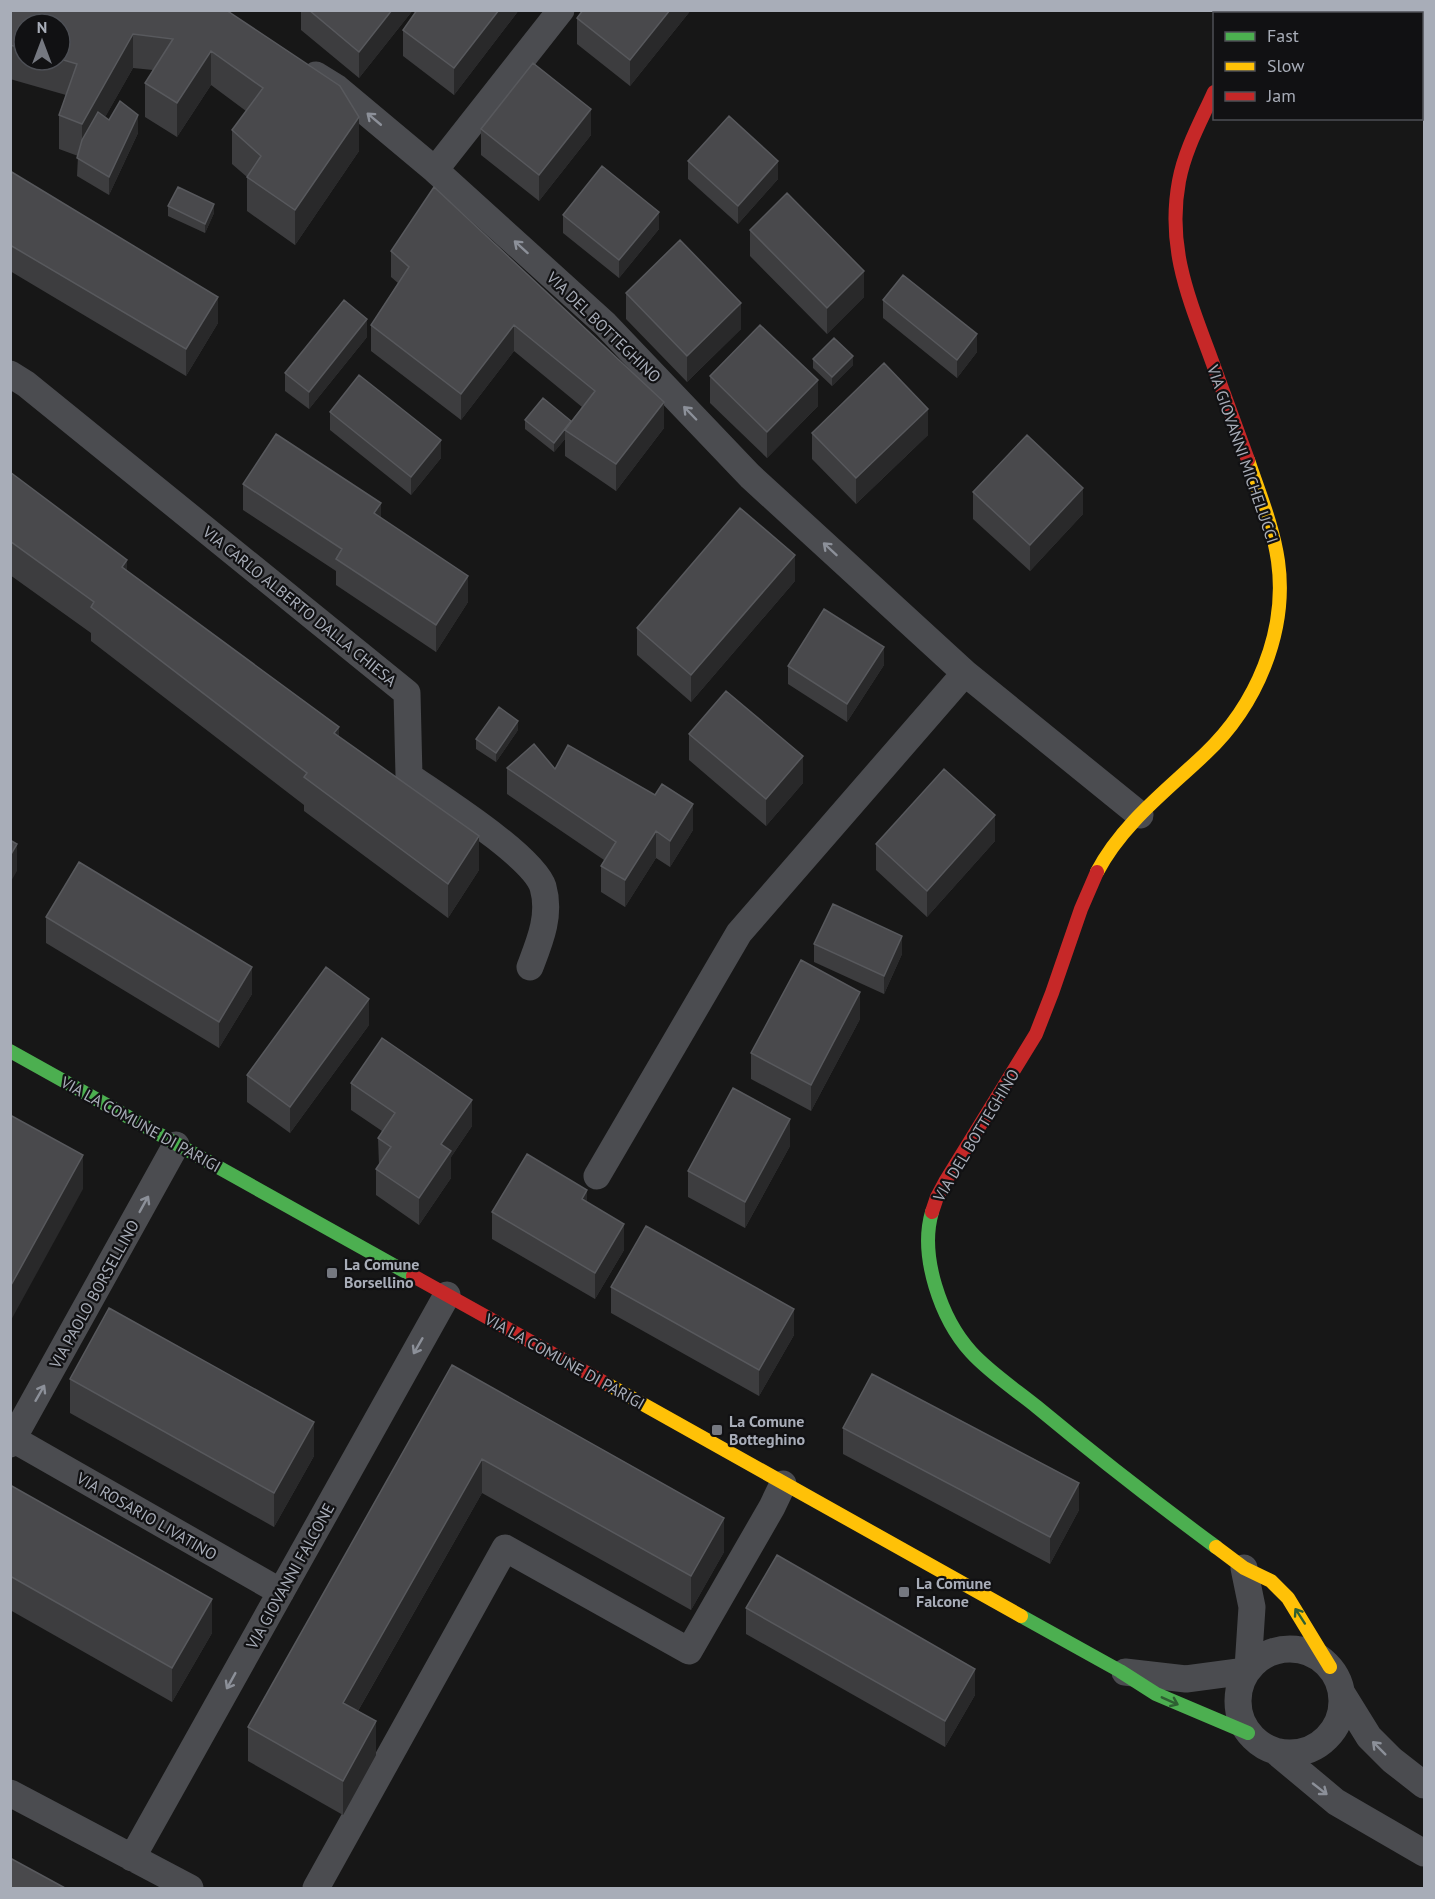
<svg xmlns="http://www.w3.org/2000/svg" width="1435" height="1899" viewBox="0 0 1435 1899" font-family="'PT Sans',sans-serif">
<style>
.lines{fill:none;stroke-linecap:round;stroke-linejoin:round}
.street{stroke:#4b4c50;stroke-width:27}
.fast{stroke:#4caf50;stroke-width:14}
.slow{stroke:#ffc107;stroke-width:14}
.jam{stroke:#c62828;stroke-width:14}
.wall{fill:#3d3d3f;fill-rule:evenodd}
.shaded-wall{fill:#29292a}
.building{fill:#49494c;stroke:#58595d;stroke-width:1.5}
.oneway{stroke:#8c9099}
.oneway2{stroke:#2e6032}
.poi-dot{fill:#757880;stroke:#111113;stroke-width:2}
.labels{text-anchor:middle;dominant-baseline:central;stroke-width:4.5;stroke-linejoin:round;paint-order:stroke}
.street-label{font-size:16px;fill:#a8adb8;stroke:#111113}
.poi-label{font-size:16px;font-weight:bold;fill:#a8adb8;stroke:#111113;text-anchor:start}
</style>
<rect width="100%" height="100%" fill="#171717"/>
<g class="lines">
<path class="street" d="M 1251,14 L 1253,10
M 316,75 L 337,88 L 435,170 L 605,324 L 750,476 L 965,673 L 1140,815
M 435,170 L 561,10
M 10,374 L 26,384 L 407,693 L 409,776 C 439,797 533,856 543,887 C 551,915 540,941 530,967
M 597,1176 L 739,933 L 965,673
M 13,1439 L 281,1592
M 10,1444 L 176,1145
M 1244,1568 L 1252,1607 L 1248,1668
M1238 1701a52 52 0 1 1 104 0a52 52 0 1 1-104 0Z
M 1125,1672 L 1186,1679 L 1246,1671
M 1343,1695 L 1369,1737 L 1392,1760 L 1424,1785
M 1275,1751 L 1336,1802 L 1424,1853
M 10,1793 L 190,1888
M 132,1858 L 447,1295
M 316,1888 L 505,1548 L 689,1651 L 772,1507 L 783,1484"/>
<path class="fast" d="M 10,1051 L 413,1276
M 932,1212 C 919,1256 941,1319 971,1352 C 989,1372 1016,1390 1037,1407 C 1096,1456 1155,1502 1216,1547
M 1021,1616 L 1120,1671 L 1156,1694 L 1248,1733"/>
<path class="slow" d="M 1097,872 C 1122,824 1166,791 1205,754 C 1256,706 1288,632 1278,561 C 1273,526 1259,493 1248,460
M 607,1384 L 1021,1616
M 1216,1547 L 1244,1568 L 1271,1581 L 1288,1598 L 1330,1667"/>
<path class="jam" d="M 1214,92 C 1201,121 1185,149 1179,181 C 1167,245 1187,294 1209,353 C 1222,389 1235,424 1248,460
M 932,1212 L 937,1197 L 945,1182 L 1036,1034 L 1052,993 L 1081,909 L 1097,872
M 413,1276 L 607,1384"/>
</g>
<path class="wall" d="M 10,10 L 226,10 L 359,151 L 295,245 L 247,211 L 247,177 L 232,164 L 232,130 L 246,111 L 211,85 L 177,137 L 145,117 L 145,83 L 153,70 L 133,68 L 105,117 L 109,120 L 138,133 L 109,195 L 77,176 L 78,156 L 59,149 L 59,115 L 66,95 L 10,79 ZM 24,24 L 60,24 L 60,60 L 24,60 Z
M 301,10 L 413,10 L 359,78 L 301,30 Z
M 417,10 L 519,10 L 454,95 L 403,56 L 403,30 Z
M 583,10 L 691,10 L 630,86 L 577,44 L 577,18 Z
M 481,129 L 591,135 L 539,201 L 481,155 Z
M 688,161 L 778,179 L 738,224 L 688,179 Z
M 10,171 L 218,323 L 186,376 L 10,271 Z
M 434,187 L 664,428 L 616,491 L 565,456 L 565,439 L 554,452 L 525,429 L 525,420 L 571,421 L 582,407 L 514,351 L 461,420 L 371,351 L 371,325 L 398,283 L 391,277 L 391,251 Z
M 168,206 L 214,213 L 205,233 L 168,216 Z
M 563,215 L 659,229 L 619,278 L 563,233 Z
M 750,230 L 864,297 L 827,334 L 750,256 Z
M 626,293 L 741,329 L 687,382 L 626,319 Z
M 883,300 L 977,352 L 957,378 L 883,318 Z
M 367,337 L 309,409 L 285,391 L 285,373 Z
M 813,359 L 853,365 L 832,386 L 813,368 Z
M 710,376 L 818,406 L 767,458 L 710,403 Z
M 330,412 L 441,458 L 411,495 L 330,430 Z
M 812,433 L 928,435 L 856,504 L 812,459 Z
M 10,472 L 127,571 L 339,737 L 479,870 L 448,918 L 304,811 L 304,805 L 91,641 L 91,633 L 10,575 Z
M 243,484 L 381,518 L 468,602 L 436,652 L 336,585 L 336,571 L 243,510 Z
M 973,492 L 1083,514 L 1030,571 L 973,519 Z
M 795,581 L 691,702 L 637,655 L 637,628 Z
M 884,665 L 847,722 L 788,684 L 788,666 Z
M 518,730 L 496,762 L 476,749 L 476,739 Z
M 689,734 L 803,783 L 766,826 L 689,760 Z
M 507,768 L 555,769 L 693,830 L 670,867 L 656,858 L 625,907 L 601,892 L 601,866 L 604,860 L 507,794 Z
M 995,841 L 927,917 L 876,870 L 876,844 Z
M 46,917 L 252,994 L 219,1048 L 46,943 Z
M 814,944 L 902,954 L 884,994 L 814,962 Z
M 860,1019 L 811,1111 L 751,1079 L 751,1053 Z
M 369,1025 L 290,1133 L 247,1102 L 247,1075 Z
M 351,1083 L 472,1126 L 451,1157 L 451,1178 L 419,1225 L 376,1195 L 376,1169 L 379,1165 L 378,1138 L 382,1131 L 351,1110 Z
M 790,1146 L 745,1228 L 688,1197 L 688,1171 Z
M 587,1202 L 624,1250 L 595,1299 L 492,1239 L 492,1212 Z
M 611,1287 L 794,1335 L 759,1396 L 611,1313 Z
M 452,1365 L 724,1552 L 691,1610 L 482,1493 L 358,1711 L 376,1755 L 343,1815 L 248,1761 L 248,1727 Z
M 70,1379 L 314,1456 L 274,1527 L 70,1413 Z
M 843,1428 L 1079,1510 L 1050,1564 L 843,1454 Z
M 10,1485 L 212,1633 L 172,1702 L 10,1610 Z
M 746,1608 L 975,1695 L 945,1747 L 746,1634 Z"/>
<path class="shaded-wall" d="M 392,10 L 413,10 L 359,78 L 359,52 Z
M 499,10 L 519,10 L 454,95 L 454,68 Z
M 670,10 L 691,10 L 630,86 L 630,60 Z
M 1417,10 L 1425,10 L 1425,22 L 1422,28 L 1422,14 L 1416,14 Z
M 133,34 L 133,68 L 82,158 L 82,124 Z
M 211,51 L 211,85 L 177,137 L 177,103 Z
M 591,109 L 591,135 L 539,201 L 539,175 Z
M 138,115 L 138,133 L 109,195 L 109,177 Z
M 359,117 L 359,151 L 295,245 L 295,210 Z
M 778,161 L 778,179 L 738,224 L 738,206 Z
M 214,204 L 214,213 L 205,233 L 205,224 Z
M 659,212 L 659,229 L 619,278 L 619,260 Z
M 864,271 L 864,297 L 827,334 L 827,308 Z
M 218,297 L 218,323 L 186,376 L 186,349 Z
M 741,303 L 741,329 L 687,382 L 687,356 Z
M 367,319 L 367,337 L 309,409 L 309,392 Z
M 514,325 L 514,351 L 461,420 L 461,394 Z
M 977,334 L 977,352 L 957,378 L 957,360 Z
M 853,356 L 853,365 L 832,386 L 832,377 Z
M 818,380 L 818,406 L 767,458 L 767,432 Z
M 664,402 L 664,428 L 616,491 L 616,464 Z
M 928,409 L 928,435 L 856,504 L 856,478 Z
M 565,430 L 565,439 L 554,452 L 554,443 Z
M 441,440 L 441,458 L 411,495 L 411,477 Z
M 1083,488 L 1083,514 L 1030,571 L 1030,545 Z
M 381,503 L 381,529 L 374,513 Z
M 795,555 L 795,581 L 691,702 L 691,675 Z
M 127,560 L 127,594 L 122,567 Z
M 468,576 L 468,602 L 436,652 L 436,625 Z
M 884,647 L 884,665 L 847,722 L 847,704 Z
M 518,721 L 518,730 L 496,762 L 496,753 Z
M 339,727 L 339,761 L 334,733 Z
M 803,756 L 803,783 L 766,826 L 766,799 Z
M 693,804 L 693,830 L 670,867 L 670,841 Z
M 995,815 L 995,841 L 927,917 L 927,891 Z
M 656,831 L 656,858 L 625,907 L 625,880 Z
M 479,836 L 479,870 L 448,918 L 448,884 Z
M 17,844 L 17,871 L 10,883 L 10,856 Z
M 902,936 L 902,954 L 884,994 L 884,976 Z
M 252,967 L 252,994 L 219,1048 L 219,1022 Z
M 860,992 L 860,1019 L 811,1111 L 811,1085 Z
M 369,999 L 369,1025 L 290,1133 L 290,1107 Z
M 472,1100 L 472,1126 L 451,1157 L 451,1178 L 419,1225 L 419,1198 L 441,1144 Z
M 790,1119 L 790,1146 L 745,1228 L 745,1202 Z
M 83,1155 L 83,1189 L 10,1322 L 10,1287 Z
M 587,1190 L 587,1216 L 582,1199 Z
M 624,1224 L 624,1250 L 595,1299 L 595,1273 Z
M 794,1309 L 794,1335 L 759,1396 L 759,1370 Z
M 314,1422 L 314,1456 L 274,1527 L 274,1493 Z
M 482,1459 L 482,1493 L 343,1737 L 343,1703 Z
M 1079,1483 L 1079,1510 L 1050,1564 L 1050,1537 Z
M 724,1518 L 724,1552 L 691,1610 L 691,1576 Z
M 212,1599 L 212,1633 L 172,1702 L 172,1668 Z
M 975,1669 L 975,1695 L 945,1747 L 945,1721 Z
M 376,1721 L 376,1755 L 343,1815 L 343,1781 Z"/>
<path class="building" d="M 10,10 L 226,10 L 340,86 L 359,117 L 295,210 L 247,177 L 261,156 L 232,130 L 263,88 L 211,51 L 177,103 L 145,83 L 173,39 L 133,34 L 82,124 L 59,115 L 77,64 L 60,59 L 60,24 L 24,24 L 24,49 L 10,45 Z
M 309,10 L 392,10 L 359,52 Z
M 417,10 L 499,10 L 454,68 L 403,30 Z
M 583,10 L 670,10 L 630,60 L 577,18 Z
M 1282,10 L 1417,10 L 1416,14 L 1281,14 Z
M 533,63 L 591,109 L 539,175 L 481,129 Z
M 120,101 L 138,115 L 109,177 L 77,158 L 82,140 L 98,112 L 109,120 Z
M 729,116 L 778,161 L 738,206 L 688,161 Z
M 602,166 L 659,212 L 619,260 L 563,215 Z
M 10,171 L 218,297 L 186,349 L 10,245 Z
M 178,187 L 214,204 L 205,224 L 168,206 Z
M 434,187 L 664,402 L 616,464 L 565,430 L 595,391 L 514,325 L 461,394 L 371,325 L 409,267 L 391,251 Z
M 787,193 L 864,271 L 827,308 L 750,230 Z
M 680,240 L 741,303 L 687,356 L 626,293 Z
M 903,275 L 977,334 L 957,360 L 883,300 Z
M 344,300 L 367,319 L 309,392 L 285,373 Z
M 760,325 L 818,380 L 767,432 L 710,376 Z
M 834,338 L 853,356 L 832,377 L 813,359 Z
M 884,363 L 928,409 L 856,478 L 812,433 Z
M 359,375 L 441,440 L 411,477 L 330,412 Z
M 543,398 L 571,421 L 554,443 L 525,420 Z
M 276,434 L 381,503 L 374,513 L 468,576 L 436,625 L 336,559 L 342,549 L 243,484 Z
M 1027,435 L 1083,488 L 1030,545 L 973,492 Z
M 10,472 L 127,560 L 122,567 L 339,727 L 334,733 L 479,836 L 448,884 L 304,777 L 307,773 L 91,607 L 94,602 L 10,541 Z
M 740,508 L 795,555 L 691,675 L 637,628 Z
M 824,609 L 884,647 L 847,704 L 788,666 Z
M 726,691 L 803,756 L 766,799 L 689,734 Z
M 499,707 L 518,721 L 496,753 L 476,739 Z
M 534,744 L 555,769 L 568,745 L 655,795 L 662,784 L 693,804 L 670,841 L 656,831 L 625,880 L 601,866 L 616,842 L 507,768 Z
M 944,769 L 995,815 L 927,891 L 876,844 Z
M 10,840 L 17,844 L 10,856 Z
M 79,862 L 252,967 L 219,1022 L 46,917 Z
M 833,904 L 902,936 L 884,976 L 814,944 Z
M 801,960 L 860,992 L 811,1085 L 751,1053 Z
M 326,967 L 369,999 L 290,1107 L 247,1075 Z
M 382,1038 L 472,1100 L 441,1144 L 451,1151 L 419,1198 L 376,1169 L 391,1147 L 378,1138 L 395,1113 L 351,1083 Z
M 733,1088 L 790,1119 L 745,1202 L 688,1171 Z
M 10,1115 L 83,1155 L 10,1287 Z
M 527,1154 L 587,1190 L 582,1199 L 624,1224 L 595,1273 L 492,1212 Z
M 646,1226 L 794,1309 L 759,1370 L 611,1287 Z
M 109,1308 L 314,1422 L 274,1493 L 70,1379 Z
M 452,1365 L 724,1518 L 691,1576 L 482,1459 L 343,1703 L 376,1721 L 343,1781 L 248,1727 Z
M 872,1374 L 1079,1483 L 1050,1537 L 843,1428 Z
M 10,1485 L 212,1599 L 172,1668 L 10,1576 Z
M 777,1555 L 975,1669 L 945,1721 L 746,1608 Z
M 10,1858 L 65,1888 L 10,1888 Z"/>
<defs><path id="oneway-shaft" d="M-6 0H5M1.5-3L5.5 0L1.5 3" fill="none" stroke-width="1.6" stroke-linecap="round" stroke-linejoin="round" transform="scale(1.5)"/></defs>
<g class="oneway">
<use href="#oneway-shaft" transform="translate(374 119) rotate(-140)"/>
<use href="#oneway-shaft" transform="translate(521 247) rotate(-138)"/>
<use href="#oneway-shaft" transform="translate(690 413) rotate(-134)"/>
<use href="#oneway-shaft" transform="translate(830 549) rotate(-137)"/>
<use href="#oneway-shaft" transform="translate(144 1204) rotate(-61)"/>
<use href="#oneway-shaft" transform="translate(418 1346) rotate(120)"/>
<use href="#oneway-shaft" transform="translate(40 1393) rotate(-60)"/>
<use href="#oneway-shaft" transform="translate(231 1681) rotate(119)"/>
<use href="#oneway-shaft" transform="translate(1379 1748) rotate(-135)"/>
<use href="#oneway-shaft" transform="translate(1320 1789) rotate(38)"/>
</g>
<g class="oneway2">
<use href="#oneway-shaft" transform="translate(1300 1616) rotate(-123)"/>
<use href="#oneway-shaft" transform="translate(1170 1701) rotate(24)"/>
</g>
<g class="poi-dot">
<rect x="326" y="1267" width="12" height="12" rx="3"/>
<rect x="711" y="1424" width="12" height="12" rx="3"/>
<rect x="898" y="1586" width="12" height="12" rx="3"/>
</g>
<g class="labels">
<g class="street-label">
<text transform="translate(604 327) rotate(44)">VIA DEL BOTTEGHINO</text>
<text transform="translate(1243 454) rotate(71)">VIA GIOVANNI MICHELUCCI</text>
<text transform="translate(300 606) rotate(39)">VIA CARLO ALBERTO DALLA CHIESA</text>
<text transform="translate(141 1124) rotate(29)">VIA LA COMUNE DI PARIGI</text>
<text transform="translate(976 1135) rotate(-59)">VIA DEL BOTTEGHINO</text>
<text transform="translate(94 1294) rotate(-61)">VIA PAOLO BORSELLINO</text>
<text transform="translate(565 1361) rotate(29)">VIA LA COMUNE DI PARIGI</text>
<text transform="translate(147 1516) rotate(30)">VIA ROSARIO LIVATINO</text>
<text transform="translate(290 1576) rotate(-61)">VIA GIOVANNI FALCONE</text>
</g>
<g class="poi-label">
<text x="344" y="1264">La Comune<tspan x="344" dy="18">Borsellino</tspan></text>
<text x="729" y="1421">La Comune<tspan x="729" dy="18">Botteghino</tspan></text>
<text x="916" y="1583">La Comune<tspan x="916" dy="18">Falcone</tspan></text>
</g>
</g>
<rect width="1435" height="1899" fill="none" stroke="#a8adb8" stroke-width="24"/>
<rect x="1213" y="12" width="210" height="108" fill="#111113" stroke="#4d4f55" stroke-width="1.5"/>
<rect x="1225" y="32" width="30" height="9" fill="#4caf50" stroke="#4d4f55" stroke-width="1.5"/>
<text x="1267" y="42" font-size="18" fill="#a8adb8">Fast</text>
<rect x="1225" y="62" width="30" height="9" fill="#ffc107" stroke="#4d4f55" stroke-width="1.5"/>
<text x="1267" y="72" font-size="18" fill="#a8adb8">Slow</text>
<rect x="1225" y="92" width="30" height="9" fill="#c62828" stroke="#4d4f55" stroke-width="1.5"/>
<text x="1267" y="102" font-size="18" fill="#a8adb8">Jam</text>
<g transform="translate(42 42)"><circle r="28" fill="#111113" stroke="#4d4f55" stroke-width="1.5"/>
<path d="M0-4.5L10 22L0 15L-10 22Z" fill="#757880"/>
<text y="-9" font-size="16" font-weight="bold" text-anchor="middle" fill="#a8adb8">N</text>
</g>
</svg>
